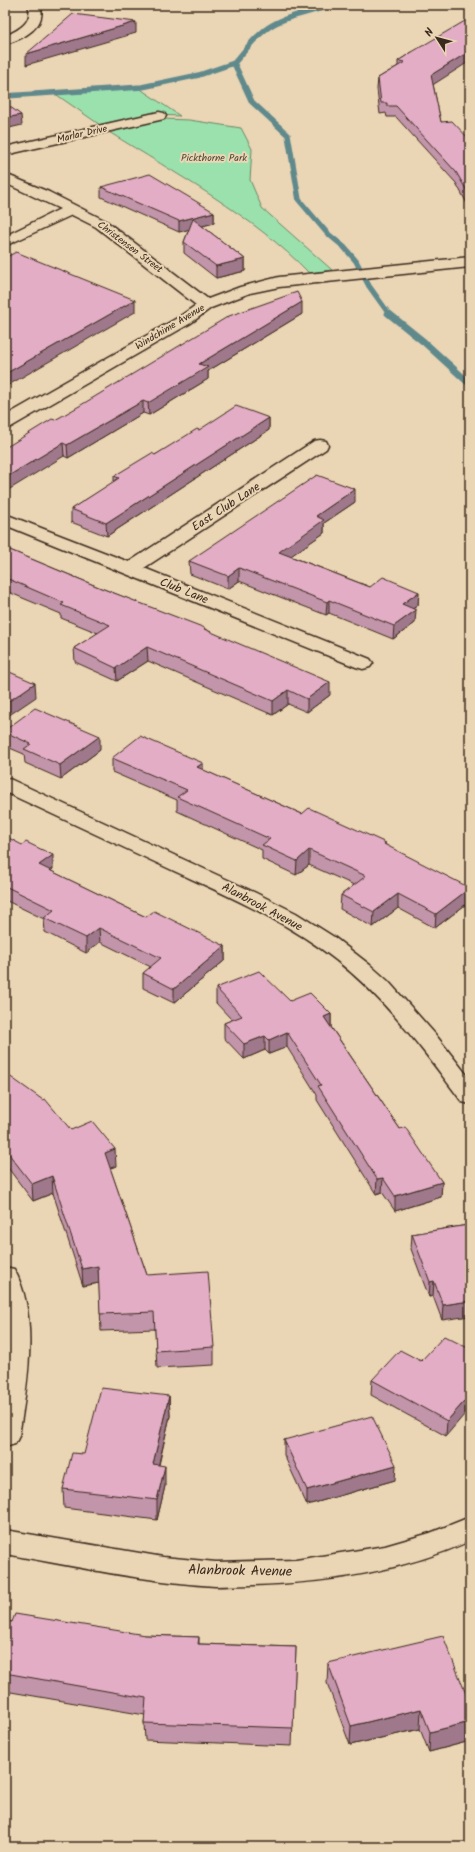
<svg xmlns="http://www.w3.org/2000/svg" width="475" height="1852" viewBox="0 0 475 1852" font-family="Kalam,sans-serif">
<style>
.green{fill:#9be1ad;stroke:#6b8666}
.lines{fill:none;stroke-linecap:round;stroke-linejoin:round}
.stream-far1{stroke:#60898c;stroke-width:5.5}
.stream{stroke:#60898c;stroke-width:7}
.street-casing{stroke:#3b2a1e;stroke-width:3}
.street{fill:#ead5b4;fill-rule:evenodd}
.wall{fill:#c395aa;stroke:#3b2a1e}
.shaded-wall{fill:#9f798b;stroke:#3b2a1e}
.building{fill:#e3adc6;stroke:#3b2a1e}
.labels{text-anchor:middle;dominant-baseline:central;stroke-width:4;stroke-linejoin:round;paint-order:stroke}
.far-street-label{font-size:10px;fill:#3b2a1e;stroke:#ead5b4}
.far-park-label{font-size:10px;fill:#494533;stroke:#ead5b4}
.street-label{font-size:12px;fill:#3b2a1e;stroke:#ead5b4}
.near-street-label{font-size:14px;fill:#3b2a1e;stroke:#ead5b4}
</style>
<rect width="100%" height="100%" fill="#ead5b4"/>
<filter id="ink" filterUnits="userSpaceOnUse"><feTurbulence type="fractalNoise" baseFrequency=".025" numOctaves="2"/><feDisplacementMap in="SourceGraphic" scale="8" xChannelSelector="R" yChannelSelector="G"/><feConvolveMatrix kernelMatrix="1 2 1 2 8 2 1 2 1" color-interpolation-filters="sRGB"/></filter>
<g filter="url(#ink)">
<path class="green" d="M 139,88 L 180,116 L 155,115 L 103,127 L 54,93 Z
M 162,119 L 189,120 L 241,128 L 252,149 L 250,180 L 262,208 L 332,270 L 309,273 C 254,216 176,174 109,132 Z"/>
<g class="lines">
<path class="stream-far1" d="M 331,5 C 311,13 287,15 269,27 C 255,36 245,51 234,63 L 252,102 L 288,135 L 299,200 L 327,233 L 344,247 L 356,261 L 369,286 L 389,314
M 5,96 L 142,87 L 199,75 L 234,63"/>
<path class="stream" d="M 388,313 L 424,342 L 470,384"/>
<defs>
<path id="street" d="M 28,5 L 40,5 C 48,26 23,39 5,44 L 5,36 C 19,30 34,22 28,5 Z
M 159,112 L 164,113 L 166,116 L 164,119 L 5,155 L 5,147 Z
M 5,174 L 49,192 L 106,221 L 208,299 L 240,287 L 279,277 L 470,257 L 470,267 L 279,287 L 250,293 L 211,308 L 191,323 L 11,427 L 5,428 L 5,416 L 179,317 L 196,305 L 96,227 L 72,215 L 5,246 L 5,236 L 60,209 L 5,183 Z
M 320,440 L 326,441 L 328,445 L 326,449 L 144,568 L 370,659 L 373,663 L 370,667 L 363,669 L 356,667 L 5,525 L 5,514 L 129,562 L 314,441 Z
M 5,778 L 12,780 L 256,893 L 296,913 L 334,937 L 370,965 L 388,981 L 435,1034 L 470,1079 L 470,1104 L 462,1102 C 424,1051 386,999 336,960 C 287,921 228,896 172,870 C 116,844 61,818 5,792 Z
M 5,1267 L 14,1269 C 40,1316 27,1386 19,1436 L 15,1444 L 5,1447 Z
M 470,1517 L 470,1541 C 403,1571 328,1583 254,1585 C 241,1585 228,1586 215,1586 C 145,1582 74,1566 5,1554 L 5,1530 L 163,1557 L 216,1562 L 296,1560 L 385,1546 L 430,1533 Z"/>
</defs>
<use href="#street" class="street-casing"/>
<use href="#street" class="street"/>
</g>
<path class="wall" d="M 412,52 L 433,84 L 441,122 L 470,140 L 470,209 L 456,183 L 396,117 L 387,117 L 386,113 L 380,114 L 377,89 L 378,78 L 398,66 L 398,61 Z
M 101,187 L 214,212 L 214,223 L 202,226 L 245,259 L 245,271 L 216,278 L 184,253 L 184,242 L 189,229 L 179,232 L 101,197 Z
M 302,314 L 208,371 L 208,379 L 149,415 L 143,413 L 68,458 L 64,456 L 55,420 Z
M 269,418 L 269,430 L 107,536 L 71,522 L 71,509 L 114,482 L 114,476 L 155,455 L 199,430 Z
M 355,502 L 324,523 L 324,533 L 290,556 L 370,587 L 419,592 L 418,605 L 413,609 L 415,623 L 393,639 L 329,613 L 326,615 L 239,581 L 228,589 L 190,574 L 189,561 Z
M 5,548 L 101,588 L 205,629 L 330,695 L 307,712 L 288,704 L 273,715 L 148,661 L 117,681 L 75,662 L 74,648 L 98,633 L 61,618 L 61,614 L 6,591 L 6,588 L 5,587 Z
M 5,730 L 100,750 L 61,779 L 25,763 L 24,754 L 5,746 Z
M 112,758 L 203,770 L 302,814 L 386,845 L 469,902 L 435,928 L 398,908 L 373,927 L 340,909 L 341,895 L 354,885 L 309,865 L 296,875 L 262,859 L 262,850 L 177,811 L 177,800 L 112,772 Z
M 5,836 L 53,869 L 51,871 L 146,917 L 225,946 L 225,960 L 174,1003 L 143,988 L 143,973 L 151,967 L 100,942 L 86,953 L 45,932 L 44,919 L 5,900 Z
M 216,988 L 290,1001 L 331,1014 L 331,1027 L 400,1129 L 442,1182 L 441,1197 L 395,1211 L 382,1192 L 376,1194 L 317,1100 L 317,1095 L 287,1047 L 269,1054 L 265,1050 L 244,1059 L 224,1038 L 224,1023 L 232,1020 L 216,1003 Z
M 5,1073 L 71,1130 L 116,1166 L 110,1168 L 147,1275 L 214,1347 L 214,1365 L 157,1368 L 155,1329 L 101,1331 L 99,1283 L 83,1286 L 53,1193 L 33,1201 L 5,1164 Z
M 468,1225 L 442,1320 L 433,1296 L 429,1297 L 411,1249 L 412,1234 Z
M 470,1349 L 446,1436 L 371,1395 L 372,1380 L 421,1361 Z
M 169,1396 L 170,1416 L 159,1465 L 165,1486 L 157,1520 L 64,1508 L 63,1489 L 84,1454 Z
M 284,1440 L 395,1480 L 307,1505 L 284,1455 Z
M 5,1621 L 145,1635 L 199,1637 L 199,1644 L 296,1647 L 292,1746 L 145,1740 L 144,1723 L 145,1715 L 5,1691 Z
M 328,1663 L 470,1704 L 470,1741 L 429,1752 L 420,1729 L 350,1745 L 327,1683 Z"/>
<path class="shaded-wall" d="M 5,5 L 10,5 L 5,10 Z
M 136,22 L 136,33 L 26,65 L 26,54 Z
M 470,51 L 470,61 L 431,86 L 431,75 Z
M 21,115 L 22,125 L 5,129 L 5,118 Z
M 214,212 L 214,223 L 179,232 L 179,221 Z
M 245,259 L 245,271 L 216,278 L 216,266 Z
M 135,300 L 135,312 L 5,387 L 5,374 Z
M 302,302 L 302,314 L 208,371 L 208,379 L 149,415 L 148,403 L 199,364 Z
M 143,401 L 143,413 L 68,458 L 67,445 Z
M 269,418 L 269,430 L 107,536 L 106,523 Z
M 63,443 L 64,456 L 5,492 L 5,478 Z
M 355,489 L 355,502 L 324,523 L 324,533 L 278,565 L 279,552 L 316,516 Z
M 239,568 L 239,581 L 228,589 L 228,576 Z
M 419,592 L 418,605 L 401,617 L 402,604 Z
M 329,600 L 329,613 L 326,615 L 327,602 Z
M 416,610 L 415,623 L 393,639 L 394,626 Z
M 147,647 L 148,661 L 117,681 L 116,668 Z
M 330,682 L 330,695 L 307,712 L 307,699 Z
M 35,683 L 36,697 L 5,718 L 5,704 Z
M 288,690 L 288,704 L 273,715 L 273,701 Z
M 100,736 L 100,750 L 61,779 L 60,765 Z
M 203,763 L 203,776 L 197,767 Z
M 309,850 L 309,865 L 296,875 L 297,861 Z
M 53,855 L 53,869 L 40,879 L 39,865 Z
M 470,888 L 469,902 L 435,928 L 436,914 Z
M 398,894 L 398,908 L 373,927 L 374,912 Z
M 99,928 L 100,942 L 86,953 L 86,938 Z
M 225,946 L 225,960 L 174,1003 L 174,989 Z
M 331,1014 L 331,1028 L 324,1017 Z
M 287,1032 L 287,1047 L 269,1054 L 269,1040 Z
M 265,1036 L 265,1050 L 244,1059 L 244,1044 Z
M 115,1149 L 116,1166 L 106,1170 L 105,1153 Z
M 52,1176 L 53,1193 L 33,1201 L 32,1184 Z
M 383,1178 L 382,1192 L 376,1194 L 377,1179 Z
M 442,1182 L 441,1197 L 395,1211 L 395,1196 Z
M 98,1266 L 99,1283 L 83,1286 L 82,1269 Z
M 434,1281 L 433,1296 L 429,1297 L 430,1282 Z
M 470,1301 L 470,1316 L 442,1320 L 443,1305 Z
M 470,1395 L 470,1408 L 446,1436 L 447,1421 Z
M 169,1396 L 170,1416 L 154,1484 L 153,1464 Z
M 396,1465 L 395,1480 L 307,1505 L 307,1490 Z
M 165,1466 L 165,1486 L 157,1520 L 157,1500 Z
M 421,1709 L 420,1729 L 350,1745 L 351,1726 Z
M 470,1722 L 470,1741 L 429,1752 L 430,1732 Z"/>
<path class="building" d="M 73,14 L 136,22 L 26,54 Z
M 470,18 L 470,51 L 431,75 L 441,122 L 452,121 L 470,140 L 470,196 L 456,172 L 396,106 L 387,106 L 387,103 L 381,103 L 378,78 L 405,62 L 398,61 L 412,52 Z
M 5,103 L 21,115 L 5,118 Z
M 150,174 L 214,212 L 179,221 L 101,187 Z
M 193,219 L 245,259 L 216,266 L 184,242 Z
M 16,252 L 135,300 L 5,374 L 5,258 Z
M 297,292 L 302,302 L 199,364 L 208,367 L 148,403 L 143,401 L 67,445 L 63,443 L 5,478 L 5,448 L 52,419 L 55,420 L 76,408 L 229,316 Z
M 236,406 L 269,418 L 106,523 L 71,509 L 119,478 L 114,476 L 152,453 L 155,455 L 197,429 L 199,430 Z
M 317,475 L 355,489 L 316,516 L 324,520 L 279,552 L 370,587 L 383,577 L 419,592 L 402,604 L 416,610 L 394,626 L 329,600 L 327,602 L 239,568 L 228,576 L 189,561 Z
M 5,548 L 101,588 L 205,628 L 204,629 L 330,682 L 307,699 L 288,690 L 273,701 L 147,647 L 116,668 L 74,648 L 110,625 L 61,605 L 64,603 L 6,578 L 9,576 L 5,574 Z
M 5,670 L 35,683 L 5,704 Z
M 35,708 L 100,736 L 60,765 L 24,749 L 31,744 L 5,732 L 5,730 Z
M 140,736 L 203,763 L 197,767 L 302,814 L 309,808 L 386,843 L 384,844 L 470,888 L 436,914 L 398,894 L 374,912 L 341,895 L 366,876 L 309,850 L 297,861 L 262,845 L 270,839 L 177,797 L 187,790 L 112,758 Z
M 5,836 L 22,845 L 26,842 L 53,855 L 39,865 L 146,917 L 154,911 L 225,946 L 174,989 L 143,973 L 161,958 L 99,928 L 86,938 L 44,918 L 54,910 L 5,886 Z
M 259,971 L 290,1001 L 310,993 L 331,1014 L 324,1017 L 400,1129 L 405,1127 L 442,1182 L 395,1196 L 383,1178 L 377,1179 L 318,1086 L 321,1085 L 287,1032 L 269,1040 L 265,1036 L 244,1044 L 224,1023 L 242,1016 L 216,988 Z
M 5,1073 L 43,1100 L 45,1099 L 71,1130 L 92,1121 L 115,1149 L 105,1153 L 147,1275 L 208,1271 L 214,1347 L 156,1351 L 154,1312 L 100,1314 L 98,1266 L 82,1269 L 52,1176 L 32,1184 L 5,1149 Z
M 468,1225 L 470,1231 L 470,1301 L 443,1305 L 434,1281 L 430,1282 L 412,1234 Z
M 444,1336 L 470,1349 L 470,1395 L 447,1421 L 372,1380 L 400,1350 L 421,1361 Z
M 101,1388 L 169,1396 L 153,1464 L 165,1466 L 157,1500 L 63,1489 L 72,1453 L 84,1454 Z
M 372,1416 L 396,1465 L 307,1490 L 284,1440 Z
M 15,1614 L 145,1635 L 199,1637 L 198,1644 L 296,1647 L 293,1728 L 144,1723 L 146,1698 L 5,1673 L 5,1621 L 12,1622 Z
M 443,1636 L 470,1704 L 470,1722 L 430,1732 L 421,1709 L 351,1726 L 328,1663 Z"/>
</g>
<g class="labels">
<g class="far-street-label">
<text transform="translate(82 134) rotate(-13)">Marlar Drive</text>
<text transform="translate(130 247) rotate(37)">Christensen Street</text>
<text transform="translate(170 327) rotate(-31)">Windchime Avenue</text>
</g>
<g class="far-park-label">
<text x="214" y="158">Pickthorne Park</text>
</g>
<g class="street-label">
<text transform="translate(226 507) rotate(-33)">East Club Lane</text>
<text transform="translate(184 591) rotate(22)">Club Lane</text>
<text transform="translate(262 907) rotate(28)">Alanbrook Avenue</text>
</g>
<g class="near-street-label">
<text transform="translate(240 1571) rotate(1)">Alanbrook Avenue</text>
</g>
</g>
<rect width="475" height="1852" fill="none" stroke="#ead5b4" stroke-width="20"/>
<rect x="10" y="10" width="455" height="1832" fill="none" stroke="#3b2a1e" stroke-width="1.5" filter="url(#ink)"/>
<g transform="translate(437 38) rotate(306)" stroke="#ead5b4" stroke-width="3" paint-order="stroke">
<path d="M0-3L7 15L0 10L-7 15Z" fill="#3b2a1e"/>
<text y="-6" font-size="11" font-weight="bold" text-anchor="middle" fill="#3b2a1e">N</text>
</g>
</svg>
